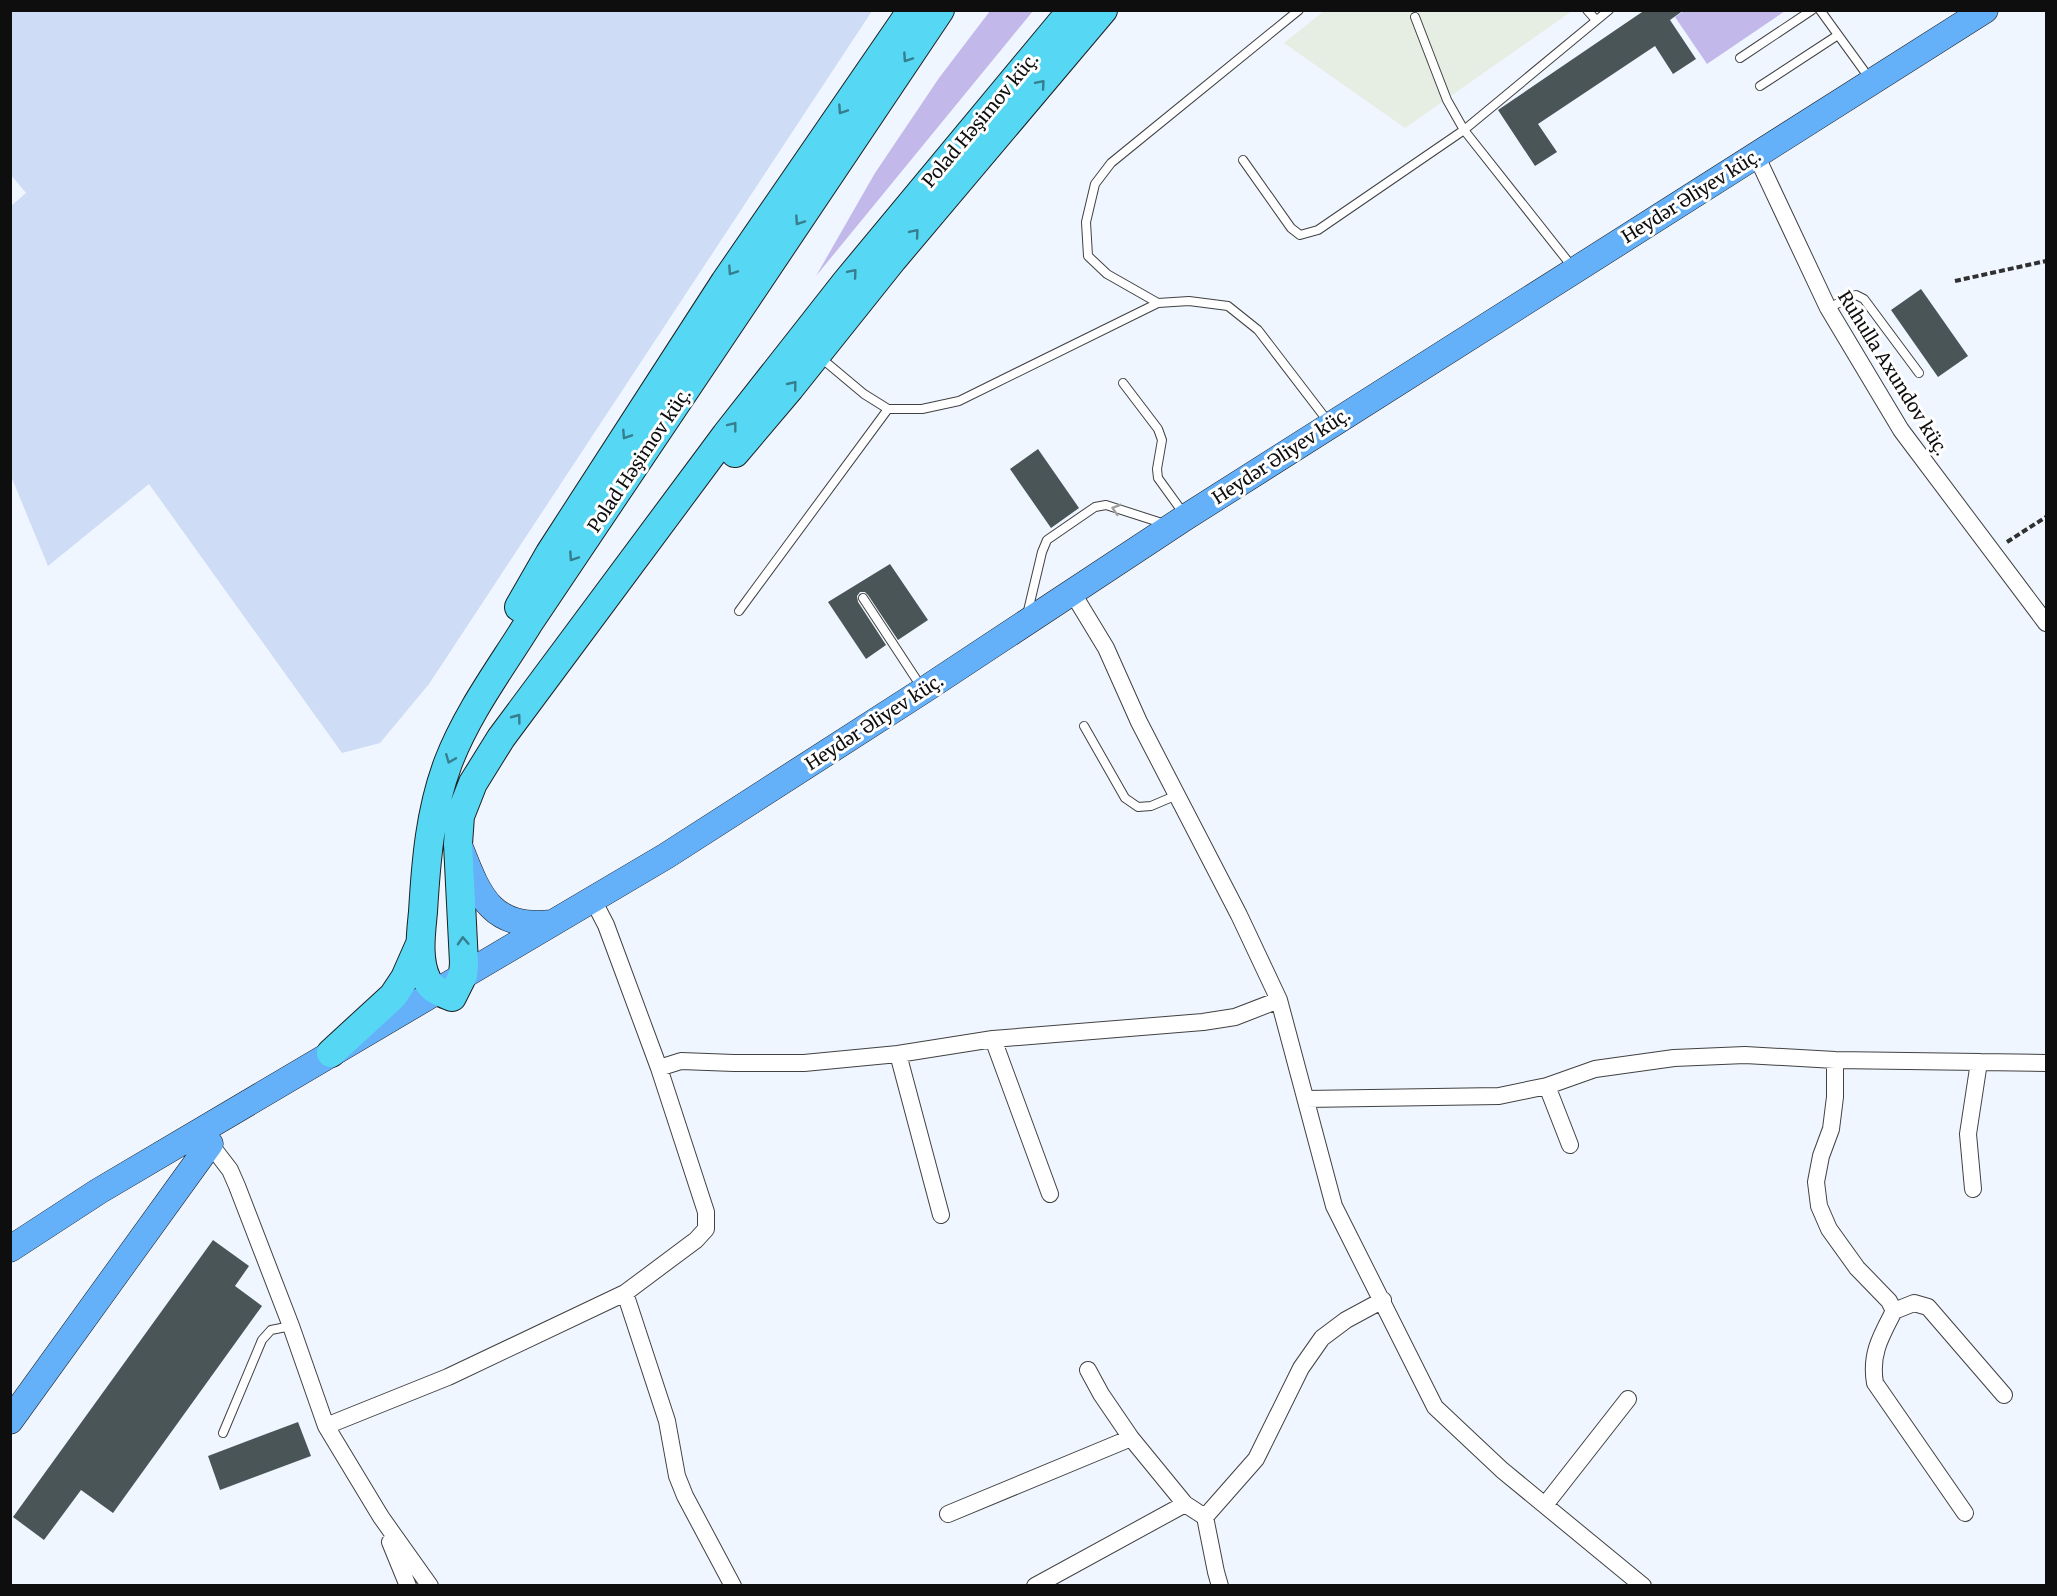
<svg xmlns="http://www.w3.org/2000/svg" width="2057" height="1596" viewBox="0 0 2057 1596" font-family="Merriweather,serif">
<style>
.industrial{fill:#e6ede2}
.farmland{fill:#cfdcf5}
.green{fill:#c2b8ea}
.building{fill:#4a5557}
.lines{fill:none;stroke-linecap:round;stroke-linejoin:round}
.lane-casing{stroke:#414141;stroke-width:10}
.street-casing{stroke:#414141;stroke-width:18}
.primary-casing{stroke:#1f1f1f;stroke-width:27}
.highway-casing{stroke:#1f1f1f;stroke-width:30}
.path{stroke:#303030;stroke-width:4;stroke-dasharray:6 3;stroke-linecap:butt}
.lane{stroke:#fff;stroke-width:8}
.street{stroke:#fff;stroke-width:16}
.primary{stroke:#64b1fa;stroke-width:26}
.highway{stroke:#56d8f5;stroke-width:28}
.oneway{stroke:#367d8d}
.oneway2{stroke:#9f9f9f}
.labels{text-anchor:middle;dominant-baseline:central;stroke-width:6;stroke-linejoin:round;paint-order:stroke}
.street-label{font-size:18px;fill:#0e0e0e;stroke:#fff}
</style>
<rect width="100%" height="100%" fill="#eff6ff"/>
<path class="industrial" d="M 1324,11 L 1572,11 L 1405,128 L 1284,43 Z"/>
<path class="farmland" d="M 11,10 L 872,10 L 872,11 L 429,684 L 380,743 L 342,753 L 149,484 L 48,566 L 11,476 L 11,206 L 26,193 L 11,175 Z"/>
<path class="green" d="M 990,11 L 1033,11 L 816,276 L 875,173 L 939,78 Z
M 1684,11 L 1684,10 L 1785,11 L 1707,64 L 1675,17 Z"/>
<path class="building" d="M 1645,10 L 1684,10 L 1670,20 L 1696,59 L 1673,74 L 1655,46 L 1538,124 L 1557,152 L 1535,166 L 1498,110 Z
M 1921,289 L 1968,356 L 1938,377 L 1891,310 Z
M 1038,449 L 1079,508 L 1051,528 L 1010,469 Z
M 890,564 L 928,620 L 898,640 L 868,595 L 865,592 L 860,592 L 857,596 L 858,602 L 886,645 L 866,659 L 828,602 Z
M 213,1240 L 249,1266 L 235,1286 L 262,1306 L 113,1513 L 81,1490 L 44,1540 L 13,1517 Z
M 298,1422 L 311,1456 L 220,1490 L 208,1456 Z"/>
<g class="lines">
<defs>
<path id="lane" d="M 1299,10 L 1111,163 L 1095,184 L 1086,222 L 1088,256 L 1107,274 L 1158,303 L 1189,301 L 1228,306 L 1258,330 L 1330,424
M 1587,10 L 1596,20
M 1820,10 L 1870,79
M 1415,17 L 1447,100 L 1464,130 L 1574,269
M 1740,58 L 1812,10
M 1760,86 L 1838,35
M 1243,160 L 1291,228 L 1300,235 L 1318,230 L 1464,130 L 1609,10
M 1828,308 L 1856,295 L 1864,299 L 1919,373
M 821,358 L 864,394 L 888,409 L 922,409 L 959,401 L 1158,303
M 1123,383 L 1158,429 L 1162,440 L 1157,469 L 1158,478 L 1184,514
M 863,598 L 922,688
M 739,611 L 888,409
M 1027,615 L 1042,552 L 1047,540 L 1095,507 L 1106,505 L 1165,524
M 1084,726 L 1125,798 L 1138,807 L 1151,806 L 1177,795
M 223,1433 L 262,1340 L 271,1330 L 291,1326"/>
<path id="street" d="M 1756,155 L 1828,308 L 1901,430 L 2046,623
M 1072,592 L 1106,648 L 1139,722 L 1239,915 L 1279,1000 L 1334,1206 L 1435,1407 L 1502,1470 L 1643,1586
M 993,1039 L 1050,1194
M 898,1054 L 941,1215
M 1835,1060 L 1835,1097 L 1831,1129 L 1821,1156 L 1816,1182 L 1819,1206 L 1829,1229 L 1857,1268 L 1889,1301 L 1894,1311 C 1881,1336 1870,1354 1875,1383 L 1965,1513
M 659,1068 L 681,1061 L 734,1063 L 804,1063 L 898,1054 L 993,1039 L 1203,1022 L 1235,1017 L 1279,1000
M 1547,1086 L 1570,1145
M 1306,1099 L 1499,1096 L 1547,1086 L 1595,1069 L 1674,1058 L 1745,1055 L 1835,1060 L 2046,1063
M 210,1144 L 230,1170 L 237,1186 L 291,1326 L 326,1426 L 381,1517 L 430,1586
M 1973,1189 L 1968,1134 L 1979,1062
M 625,1293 L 667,1421 L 677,1476 L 685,1496 L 733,1586
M 1894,1311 L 1914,1303 L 1928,1307 L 2004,1395
M 1088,1370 L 1101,1394 L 1131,1438 L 1185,1504 L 1205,1517
M 326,1426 L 448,1377 L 625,1293 L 696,1240 L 706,1229 L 706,1212 L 659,1068 L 606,925 L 593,900
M 1545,1505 L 1628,1399
M 948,1514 L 1131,1438
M 390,1542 L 408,1586
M 1035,1586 L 1185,1504
M 1220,1586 L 1216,1572 L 1205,1517 L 1256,1459 L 1301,1368 L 1322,1338 L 1346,1320 L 1383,1300"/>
<path id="primary" d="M 461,850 C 480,899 493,929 552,923
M 10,1249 L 99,1191 L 666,856 L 924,690 L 1186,517 L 1985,10
M 10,1421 L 210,1144"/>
<path id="highway" d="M 940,10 L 528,624 C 500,669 467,713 448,763 C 430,811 426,861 423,912 C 421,933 417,960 427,980 C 432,990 442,993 452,997 L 463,975 L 464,963 L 458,844 L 460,816 L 473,783 L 501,738 L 726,435 L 847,281 L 1072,10
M 735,453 L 790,388 L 893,259 L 1103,10
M 519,607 L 550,553 L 725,282 L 912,10
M 331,1053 L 393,996 L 405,978 L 420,944"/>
</defs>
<use href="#lane" class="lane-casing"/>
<use href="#street" class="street-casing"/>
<use href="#primary" class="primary-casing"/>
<use href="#highway" class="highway-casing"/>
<path class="path" d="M 1955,281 L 2046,261
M 2007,542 L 2046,517"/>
<use href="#lane" class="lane"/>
<use href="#street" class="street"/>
<use href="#primary" class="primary"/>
<use href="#highway" class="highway"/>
</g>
<defs><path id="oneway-chevron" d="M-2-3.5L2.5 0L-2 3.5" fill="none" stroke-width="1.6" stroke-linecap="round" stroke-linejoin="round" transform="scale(1.5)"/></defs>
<g class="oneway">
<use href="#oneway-chevron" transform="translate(907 58) rotate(124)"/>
<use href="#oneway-chevron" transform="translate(1041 84) rotate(-50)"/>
<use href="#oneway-chevron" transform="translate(842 110) rotate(124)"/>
<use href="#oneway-chevron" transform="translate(799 221) rotate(124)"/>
<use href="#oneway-chevron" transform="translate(915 233) rotate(-50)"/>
<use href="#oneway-chevron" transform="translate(732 271) rotate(124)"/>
<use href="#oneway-chevron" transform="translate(853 273) rotate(-50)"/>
<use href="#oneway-chevron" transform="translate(793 385) rotate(-51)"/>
<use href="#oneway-chevron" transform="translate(733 426) rotate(-52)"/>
<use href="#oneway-chevron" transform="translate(626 435) rotate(123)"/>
<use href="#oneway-chevron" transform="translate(573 557) rotate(124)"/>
<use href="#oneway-chevron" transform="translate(517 718) rotate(-53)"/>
<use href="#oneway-chevron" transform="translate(450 759) rotate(112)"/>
<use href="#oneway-chevron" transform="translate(463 941) rotate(-93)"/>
</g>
<use class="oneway2" href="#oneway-chevron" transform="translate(1116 509) rotate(-163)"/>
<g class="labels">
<g class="street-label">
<text transform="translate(980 120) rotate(-50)">Polad Həşimov küç.</text>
<text transform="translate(1691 196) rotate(-32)">Heydər Əliyev küç.</text>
<text transform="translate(1893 373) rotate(58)">Ruhulla Axundov küç.</text>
<text transform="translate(1281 456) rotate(-33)">Heydər Əliyev küç.</text>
<text transform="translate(639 460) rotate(-56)">Polad Həşimov küç.</text>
<text transform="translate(874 722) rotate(-33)">Heydər Əliyev küç.</text>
</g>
</g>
<rect width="2057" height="1596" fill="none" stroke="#0e0e0e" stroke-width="24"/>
</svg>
